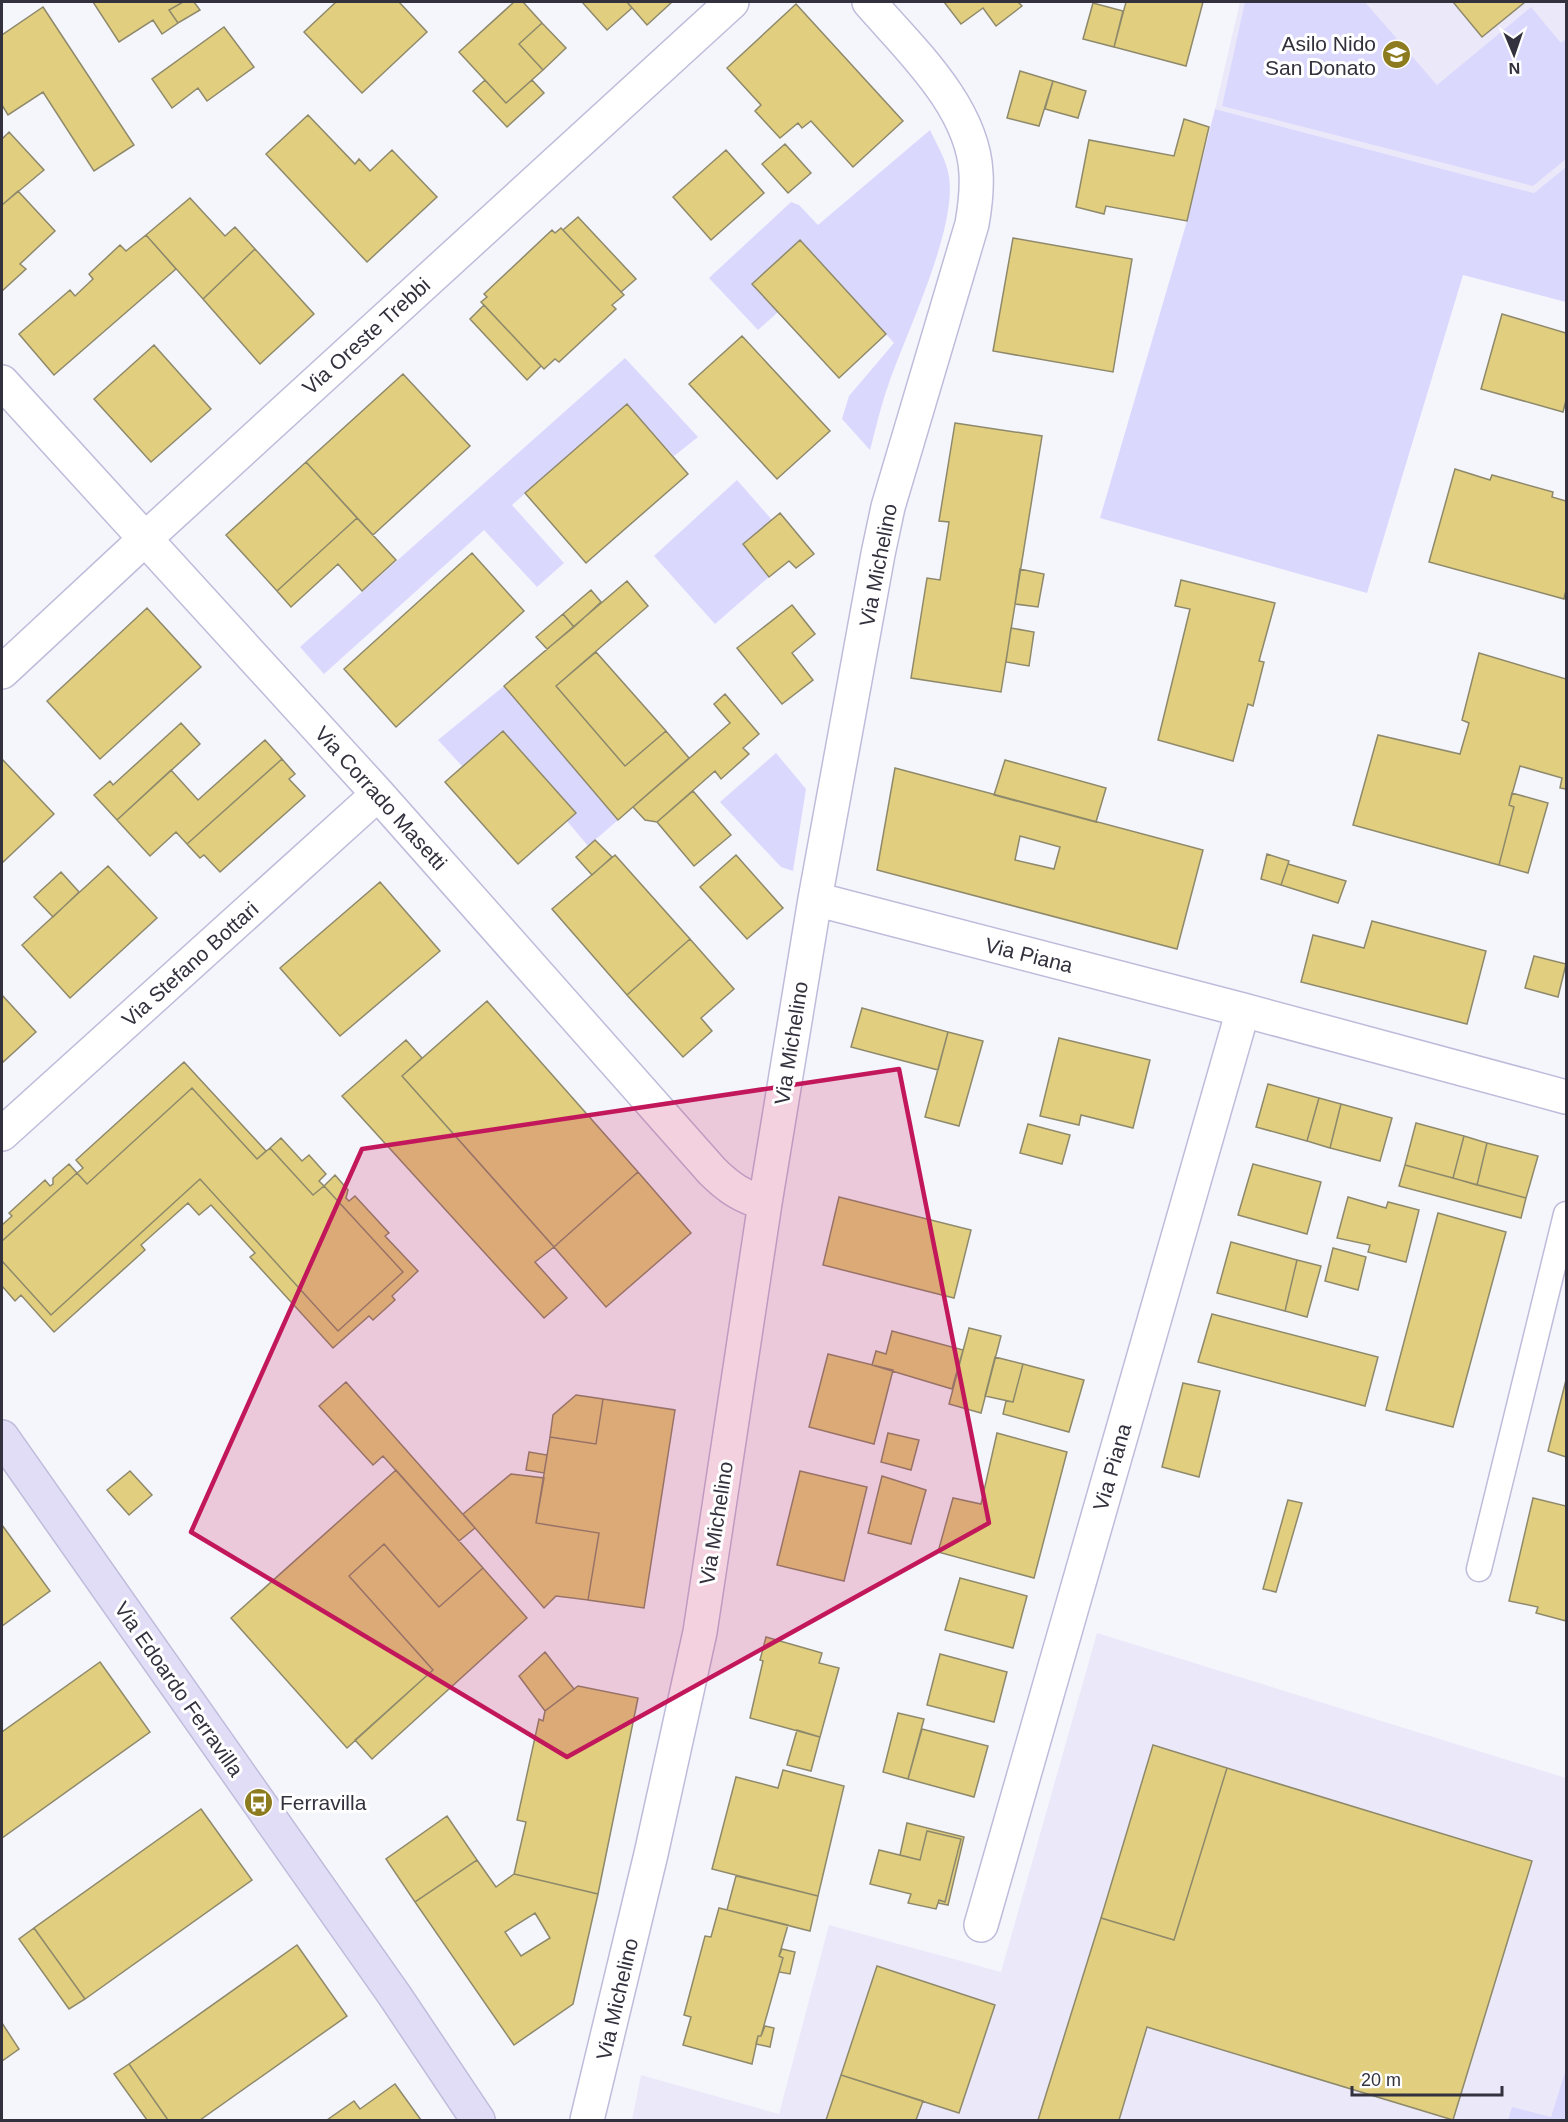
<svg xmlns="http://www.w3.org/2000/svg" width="1568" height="2122" viewBox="0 0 1568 2122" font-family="Arial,sans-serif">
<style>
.built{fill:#ebe9f9}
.green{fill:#dbd8fe}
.building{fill:#e1cf7f;stroke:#8f896b;stroke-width:1.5;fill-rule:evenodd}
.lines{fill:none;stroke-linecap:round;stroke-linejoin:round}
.lane-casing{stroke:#bfbcdb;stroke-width:27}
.street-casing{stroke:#bfbcdb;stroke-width:36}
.secondary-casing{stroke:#bfbcdb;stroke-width:36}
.lane{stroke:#fff;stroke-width:24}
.street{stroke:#fff;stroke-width:33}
.secondary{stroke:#e1ddf6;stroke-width:33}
.marked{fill:#c2185b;fill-opacity:0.2;stroke:#c2185b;stroke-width:4.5;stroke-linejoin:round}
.labels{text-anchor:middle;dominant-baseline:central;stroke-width:6;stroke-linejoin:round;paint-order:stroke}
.poi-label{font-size:21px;fill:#32313d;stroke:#fff;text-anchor:end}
.street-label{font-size:21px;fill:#32313d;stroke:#fff}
</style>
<rect width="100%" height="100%" fill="#f5f5fc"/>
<path class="built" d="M 1240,2 L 1566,2 L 1566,167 L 1534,193 L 1215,109 Z
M 1097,1633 L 1566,1778 L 1566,2120 L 632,2120 L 641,2075 L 779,2114 L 829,1925 L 1001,1972 Z"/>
<path class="green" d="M 1245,2 L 1365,2 L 1437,85 L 1531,7 L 1561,43 L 1566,39 L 1566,159 L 1533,186 L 1222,106 Z
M 1215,109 L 1534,193 L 1566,167 L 1566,302 L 1463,275 L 1367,593 L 1100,518 L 1187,221 Z
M 930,130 C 937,145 947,161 949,177 C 957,229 907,331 889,383 C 881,405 876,428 870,450 L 842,419 L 849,396 L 894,343 L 801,241 L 752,284 L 778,312 L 758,330 L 709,278 L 791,202 L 799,205 L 818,225 Z
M 625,358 L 698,437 L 674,456 L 627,404 L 512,505 L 564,563 L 537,587 L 484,530 L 324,674 L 300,647 Z
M 737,480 L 772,520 L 743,544 L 769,577 L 715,624 L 654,556 Z
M 504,686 L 618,820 L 588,846 L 567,821 L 576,812 L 503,731 L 462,766 L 438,740 Z
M 776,753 L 806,789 L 793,871 L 781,867 L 720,802 Z
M 1566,2069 L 1566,2120 L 1508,2120 L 1512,2107 L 1551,2117 Z"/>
<path class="building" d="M 93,2 L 183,2 L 169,10 L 178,23 L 162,34 L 153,20 L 119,42 Z
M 183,2 L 194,2 L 200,10 L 178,23 L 169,10 Z
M 336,2 L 399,2 L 427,32 L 362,93 L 304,32 Z
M 514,2 L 523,2 L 542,23 L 519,44 L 543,70 L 506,103 L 459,52 Z
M 582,2 L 627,2 L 632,8 L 607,30 Z
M 627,2 L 672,2 L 647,25 Z
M 944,2 L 1018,2 L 1022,6 L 996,26 L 983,8 L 961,24 Z
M 1126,2 L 1203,2 L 1186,66 L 1114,47 Z
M 1453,2 L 1525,2 L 1482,37 Z
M 1093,3 L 1123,11 L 1114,47 L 1083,39 Z
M 796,4 L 903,121 L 853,167 L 811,121 L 802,128 L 798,123 L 780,138 L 755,111 L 761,105 L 727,68 Z
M 43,7 L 134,145 L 94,171 L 43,92 L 8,115 L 2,105 L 2,35 Z
M 542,23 L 566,48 L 543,70 L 519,44 Z
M 224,27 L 254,67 L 207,101 L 198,88 L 172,108 L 152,79 Z
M 1020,71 L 1053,81 L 1039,126 L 1007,118 Z
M 485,80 L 506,103 L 532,80 L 544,93 L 507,127 L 473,91 Z
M 1053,81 L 1086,91 L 1078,118 L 1045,109 Z
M 308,115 L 355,164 L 359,159 L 370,171 L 392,150 L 437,197 L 367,262 L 266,154 Z
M 1184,119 L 1209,127 L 1187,221 L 1106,206 L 1104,214 L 1076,207 L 1089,140 L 1174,156 Z
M 9,132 L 44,170 L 2,205 L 2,139 Z
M 785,144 L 811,173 L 788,193 L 762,164 Z
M 726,150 L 764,193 L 711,240 L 673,197 Z
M 18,191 L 55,231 L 20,264 L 26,269 L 2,291 L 2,205 Z
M 190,198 L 225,236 L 235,227 L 255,249 L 203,299 L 146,235 Z
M 578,217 L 636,279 L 621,292 L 563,230 Z
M 561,228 L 624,295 L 612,305 L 616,309 L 559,362 L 555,359 L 544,369 L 481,302 L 487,297 L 484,294 L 552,230 L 555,233 Z
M 146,235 L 176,269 L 54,375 L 19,334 L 70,290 L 75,296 L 93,279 L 89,274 L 120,245 L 126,251 Z
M 1013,238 L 1132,259 L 1113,372 L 993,351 Z
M 800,240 L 886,334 L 839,378 L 752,284 Z
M 255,249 L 314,314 L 260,364 L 203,299 Z
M 484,305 L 541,366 L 527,380 L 470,319 Z
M 1502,314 L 1566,333 L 1566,400 L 1563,412 L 1481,389 Z
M 742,336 L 830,431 L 777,479 L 689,384 Z
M 154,345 L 211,409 L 151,462 L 94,399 Z
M 403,374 L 470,446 L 373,535 L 306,462 Z
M 627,404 L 688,474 L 586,563 L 525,493 Z
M 955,423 L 1042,436 L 1001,692 L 911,678 L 927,578 L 940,580 L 949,522 L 939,521 Z
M 306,462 L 357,518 L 277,591 L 226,535 Z
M 1455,469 L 1490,480 L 1492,475 L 1553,492 L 1552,497 L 1566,501 L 1566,590 L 1564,599 L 1429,562 Z
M 780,513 L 814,554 L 796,568 L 789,561 L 769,577 L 743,544 Z
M 357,518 L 396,560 L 362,591 L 338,564 L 291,607 L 277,591 Z
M 472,553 L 524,611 L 396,727 L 344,669 Z
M 1020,569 L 1044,574 L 1038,607 L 1015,604 Z
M 1181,580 L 1275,603 L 1259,661 L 1264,662 L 1253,706 L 1248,704 L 1233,761 L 1158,740 L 1190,609 L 1175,606 Z
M 627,581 L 648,606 L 556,686 L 625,766 L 666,731 L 689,758 L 618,820 L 504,686 Z
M 591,590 L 601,602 L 574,627 L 563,614 Z
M 792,605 L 815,634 L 792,653 L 813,680 L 782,704 L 737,648 Z
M 147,608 L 201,667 L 100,759 L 47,701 Z
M 563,614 L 574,627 L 547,649 L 536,637 Z
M 1011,628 L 1034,632 L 1029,666 L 1006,662 Z
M 596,652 L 666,731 L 625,766 L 556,686 Z
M 1479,653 L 1566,679 L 1566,789 L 1560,788 L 1562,778 L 1520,766 L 1509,805 L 1514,807 L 1499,865 L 1353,825 L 1378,735 L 1460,754 L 1469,723 L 1462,720 Z
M 725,694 L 759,734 L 743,748 L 749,754 L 721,779 L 715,771 L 657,822 L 645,820 L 633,807 L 730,723 L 714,704 Z
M 181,723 L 200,744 L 117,820 L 94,795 L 110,781 L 113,785 Z
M 503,731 L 576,813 L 518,864 L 445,782 Z
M 265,740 L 282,759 L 187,844 L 176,832 L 150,856 L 117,820 L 171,770 L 198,800 Z
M 2,759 L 54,814 L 2,863 Z
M 282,759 L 295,774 L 289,779 L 305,796 L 220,872 L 204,855 L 200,858 L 187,844 Z
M 1005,760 L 1106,788 L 1096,822 L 994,795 Z
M 895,768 L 1203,850 L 1177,949 L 877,870 ZM 1020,836 L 1060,847 L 1054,869 L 1015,860 Z
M 693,791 L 731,835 L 694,866 L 657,822 Z
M 1512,793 L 1548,803 L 1528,873 L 1499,865 L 1514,807 L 1509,805 Z
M 595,840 L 612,857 L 592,875 L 576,857 Z
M 1267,854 L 1289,861 L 1281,885 L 1261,879 Z
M 615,855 L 690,939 L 627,995 L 552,909 Z
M 736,855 L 783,908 L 747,939 L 700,887 Z
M 1288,864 L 1346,881 L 1338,903 L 1281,885 Z
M 108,866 L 157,918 L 70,998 L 22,945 Z
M 61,872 L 79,892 L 53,917 L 34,897 Z
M 380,882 L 440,951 L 340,1036 L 280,968 Z
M 1372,921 L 1486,951 L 1467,1024 L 1301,982 L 1313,935 L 1364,948 Z
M 690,939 L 734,989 L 701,1018 L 712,1031 L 683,1057 L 627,995 Z
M 1534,956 L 1566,964 L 1558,997 L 1525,988 Z
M 2,995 L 36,1032 L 2,1063 Z
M 487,1001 L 638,1172 L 554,1247 L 402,1076 Z
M 862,1008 L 948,1032 L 938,1070 L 851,1047 Z
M 948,1032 L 983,1041 L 959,1126 L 925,1117 Z
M 1059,1038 L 1150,1060 L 1133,1128 L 1081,1115 L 1079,1125 L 1040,1116 Z
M 406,1040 L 422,1058 L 402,1076 L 554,1247 L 535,1262 L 567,1298 L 544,1318 L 342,1096 Z
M 184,1062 L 266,1151 L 257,1159 L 192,1088 L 87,1184 L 77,1173 L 83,1168 L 76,1160 Z
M 1268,1084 L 1319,1098 L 1307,1141 L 1256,1127 Z
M 192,1088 L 257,1159 L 270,1148 L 313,1195 L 324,1186 L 403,1272 L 338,1331 L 200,1179 L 51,1315 L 2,1261 L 2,1241 L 77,1173 L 87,1184 Z
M 1319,1098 L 1341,1104 L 1330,1148 L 1307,1141 Z
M 1341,1104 L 1392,1118 L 1380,1161 L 1330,1148 Z
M 1416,1123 L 1464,1136 L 1453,1178 L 1405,1165 Z
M 1028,1124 L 1070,1135 L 1062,1164 L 1020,1153 Z
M 1464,1136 L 1487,1143 L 1477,1185 L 1453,1178 Z
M 281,1138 L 302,1161 L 309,1155 L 326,1174 L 319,1181 L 324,1186 L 313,1195 L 270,1148 Z
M 1487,1143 L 1538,1156 L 1526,1198 L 1477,1185 Z
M 69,1164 L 77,1173 L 2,1241 L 2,1225 L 12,1216 L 9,1213 L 45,1180 L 50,1186 L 53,1184 L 53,1178 Z
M 1253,1164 L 1321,1182 L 1307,1234 L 1238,1215 Z
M 1405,1165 L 1526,1198 L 1521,1218 L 1399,1186 Z
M 638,1172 L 691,1233 L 606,1307 L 554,1247 Z
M 335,1175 L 348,1190 L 346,1198 L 349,1201 L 355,1196 L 389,1233 L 385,1236 L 418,1271 L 392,1296 L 395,1300 L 373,1320 L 369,1316 L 333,1348 L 250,1257 L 255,1253 L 211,1205 L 199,1215 L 188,1203 L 141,1245 L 145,1250 L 54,1332 L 21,1295 L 15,1301 L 2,1286 L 2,1261 L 51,1315 L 200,1179 L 338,1331 L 403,1272 L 324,1186 Z
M 839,1197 L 971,1230 L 954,1298 L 823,1265 Z
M 1348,1197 L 1386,1208 L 1388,1202 L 1419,1210 L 1406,1262 L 1368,1252 L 1370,1245 L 1337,1238 Z
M 1438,1213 L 1506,1232 L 1453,1427 L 1386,1410 Z
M 1231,1242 L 1297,1260 L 1285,1311 L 1217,1293 Z
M 1333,1248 L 1366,1257 L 1358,1290 L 1325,1281 Z
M 1297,1260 L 1321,1266 L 1307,1317 L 1285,1311 Z
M 1212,1314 L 1378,1357 L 1365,1406 L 1198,1362 Z
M 969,1328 L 1001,1336 L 981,1413 L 949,1404 Z
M 892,1331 L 963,1350 L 952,1389 L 872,1365 L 876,1351 L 886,1354 Z
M 828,1354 L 893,1370 L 874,1444 L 809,1427 Z
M 995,1357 L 1023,1364 L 1013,1402 L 985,1396 Z
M 1023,1364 L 1084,1380 L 1069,1432 L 1003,1414 L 1006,1401 L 1013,1402 Z
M 1566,1380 L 1566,1457 L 1548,1451 Z
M 346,1382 L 475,1528 L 459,1541 L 383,1456 L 373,1465 L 319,1406 Z
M 1183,1383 L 1220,1391 L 1199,1477 L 1162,1467 Z
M 576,1395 L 603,1399 L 596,1444 L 550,1437 L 553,1415 Z
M 603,1399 L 675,1410 L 644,1608 L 588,1600 L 599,1533 L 536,1523 L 550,1437 L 596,1444 Z
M 888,1433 L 919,1440 L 911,1470 L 881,1462 Z
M 997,1433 L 1067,1452 L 1034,1578 L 938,1552 L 953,1498 L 981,1504 Z
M 529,1452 L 547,1455 L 544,1473 L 526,1470 Z
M 396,1470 L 483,1568 L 439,1607 L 384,1544 L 349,1576 L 433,1670 L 347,1748 L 231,1618 Z
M 130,1471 L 152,1495 L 129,1515 L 107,1490 Z
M 800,1471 L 867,1487 L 844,1581 L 777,1565 Z
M 511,1474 L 544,1478 L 536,1523 L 599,1533 L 588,1600 L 556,1596 L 544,1608 L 463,1514 Z
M 882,1476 L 926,1490 L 911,1544 L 868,1533 Z
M 1533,1498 L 1566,1506 L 1566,1621 L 1536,1613 L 1538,1607 L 1509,1601 Z
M 1288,1500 L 1302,1503 L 1276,1592 L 1263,1589 Z
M 2,1525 L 50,1591 L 2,1626 Z
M 384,1544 L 439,1607 L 483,1568 L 527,1618 L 372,1759 L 355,1740 L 433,1670 L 349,1576 Z
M 960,1578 L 1027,1596 L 1013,1648 L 945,1630 Z
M 766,1637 L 822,1653 L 819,1663 L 839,1668 L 820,1737 L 750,1718 L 763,1661 L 760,1660 Z
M 545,1652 L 574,1689 L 545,1711 L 519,1676 Z
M 940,1654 L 1007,1672 L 994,1722 L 927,1705 Z
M 100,1662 L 150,1732 L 2,1838 L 2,1732 Z
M 578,1686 L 638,1698 L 598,1894 L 514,1874 L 526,1822 L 517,1820 L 539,1719 L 543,1721 L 545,1711 Z
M 898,1713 L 924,1719 L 908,1779 L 883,1772 Z
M 922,1729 L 988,1746 L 974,1797 L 908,1779 Z
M 797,1730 L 820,1737 L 811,1771 L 787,1765 Z
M 1153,1745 L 1227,1768 L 1174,1940 L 1101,1918 Z
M 1227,1768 L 1532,1861 L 1453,2120 L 1147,2027 L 1119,2120 L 1038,2120 L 1101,1918 L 1174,1940 Z
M 783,1770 L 844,1786 L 818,1896 L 712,1869 L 736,1777 L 778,1788 Z
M 201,1809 L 252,1880 L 85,1999 L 34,1928 Z
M 447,1816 L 477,1860 L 415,1902 L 386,1859 Z
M 907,1823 L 964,1837 L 948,1905 L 938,1903 L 939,1900 L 945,1902 L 961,1839 L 927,1831 L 920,1860 L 900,1855 Z
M 927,1831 L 961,1839 L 945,1902 L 939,1900 L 936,1909 L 908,1903 L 911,1894 L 870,1884 L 879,1850 L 920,1860 Z
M 477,1860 L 496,1887 L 514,1874 L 598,1894 L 573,2004 L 514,2045 L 415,1902 ZM 535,1913 L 550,1938 L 521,1956 L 505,1932 Z
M 736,1876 L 818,1896 L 810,1931 L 727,1910 Z
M 719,1908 L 788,1925 L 779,1956 L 783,1958 L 779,1972 L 761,2036 L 758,2036 L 752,2064 L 683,2045 L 691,2017 L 684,2015 L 705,1936 L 711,1937 Z
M 34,1928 L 85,1999 L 69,2009 L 19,1939 Z
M 297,1945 L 347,2016 L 200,2120 L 168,2120 L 129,2064 Z
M 782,1949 L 795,1952 L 790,1974 L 779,1972 L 783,1958 L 779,1956 Z
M 877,1966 L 995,2005 L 959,2113 L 841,2075 Z
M 2,2023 L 19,2049 L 2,2061 Z
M 765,2026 L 774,2028 L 770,2047 L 756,2044 L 758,2036 L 761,2036 Z
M 129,2064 L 168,2120 L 147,2120 L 114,2074 Z
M 841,2075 L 923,2101 L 916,2120 L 826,2120 Z
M 395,2084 L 421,2120 L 327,2120 L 354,2101 L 360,2109 Z"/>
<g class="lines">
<defs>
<path id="lane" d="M 1479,1569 L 1566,1214"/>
<path id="street" d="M 2,382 L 378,794 L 712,1171 C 728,1187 742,1197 765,1203
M 2,672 L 146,538 L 732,2
M 815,899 L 1243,1010 L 1566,1097
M 2,1134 L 378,794
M 981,1925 L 1243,1010
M 587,2120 L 651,1854 L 700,1632 L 765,1203 L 815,899 L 878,554 L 888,507 L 972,224 C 975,207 977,190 976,173 C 973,107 910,49 869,2"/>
<path id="secondary" d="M 2,1437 L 395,1996 L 478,2120"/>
</defs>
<use href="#lane" class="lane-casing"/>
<use href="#street" class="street-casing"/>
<use href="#secondary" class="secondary-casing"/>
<use href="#lane" class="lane"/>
<use href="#street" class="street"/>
<use href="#secondary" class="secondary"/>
</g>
<path class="marked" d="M 899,1069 L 989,1523 L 567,1757 L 191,1532 L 362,1149 Z"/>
<defs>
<symbol id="school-disc" viewBox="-11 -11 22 22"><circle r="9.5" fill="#8d7b20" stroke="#fff"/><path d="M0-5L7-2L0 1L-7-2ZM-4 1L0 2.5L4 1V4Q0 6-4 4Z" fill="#fff"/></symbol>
<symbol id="bus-disc" viewBox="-11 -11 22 22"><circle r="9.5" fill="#8d7b20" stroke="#fff"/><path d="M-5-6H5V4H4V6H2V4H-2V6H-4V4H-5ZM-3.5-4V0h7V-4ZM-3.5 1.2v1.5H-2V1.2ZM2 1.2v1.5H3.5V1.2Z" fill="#fff"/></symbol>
</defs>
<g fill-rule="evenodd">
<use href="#school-disc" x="1380" y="38" width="33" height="33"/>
<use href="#bus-disc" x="242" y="1786" width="33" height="33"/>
</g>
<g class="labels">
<g class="poi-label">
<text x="1376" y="43">Asilo Nido<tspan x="1376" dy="24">San Donato</tspan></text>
<text x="280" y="1802" text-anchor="start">Ferravilla</text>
</g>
<g class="street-label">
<text transform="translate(366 336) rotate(-42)">Via Oreste Trebbi</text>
<text transform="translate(878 565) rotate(-79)">Via Michelino</text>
<text transform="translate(381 798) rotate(48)">Via Corrado Masetti</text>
<text transform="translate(1029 955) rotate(14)">Via Piana</text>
<text transform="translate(190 964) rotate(-42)">Via Stefano Bottari</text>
<text transform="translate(791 1043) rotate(-81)">Via Michelino</text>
<text transform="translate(1112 1467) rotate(-74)">Via Piana</text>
<text transform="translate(716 1523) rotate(-81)">Via Michelino</text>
<text transform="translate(179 1689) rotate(55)">Via Edoardo Ferravilla</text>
<text transform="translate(617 1999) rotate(-77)">Via Michelino</text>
</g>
</g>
<rect width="1568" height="2122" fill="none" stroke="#32313d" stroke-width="6"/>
<g transform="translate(1514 54) rotate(178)" stroke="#ffffff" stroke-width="4.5" paint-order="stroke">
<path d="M0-4.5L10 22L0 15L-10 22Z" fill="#32313d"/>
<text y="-9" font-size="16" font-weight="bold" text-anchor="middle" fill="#32313d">N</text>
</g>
<path d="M1352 2086v9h150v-9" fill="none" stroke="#32313d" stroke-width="3"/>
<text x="1361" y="2086" font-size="18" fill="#32313d" stroke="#ffffff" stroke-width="4.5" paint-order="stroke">20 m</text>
</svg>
